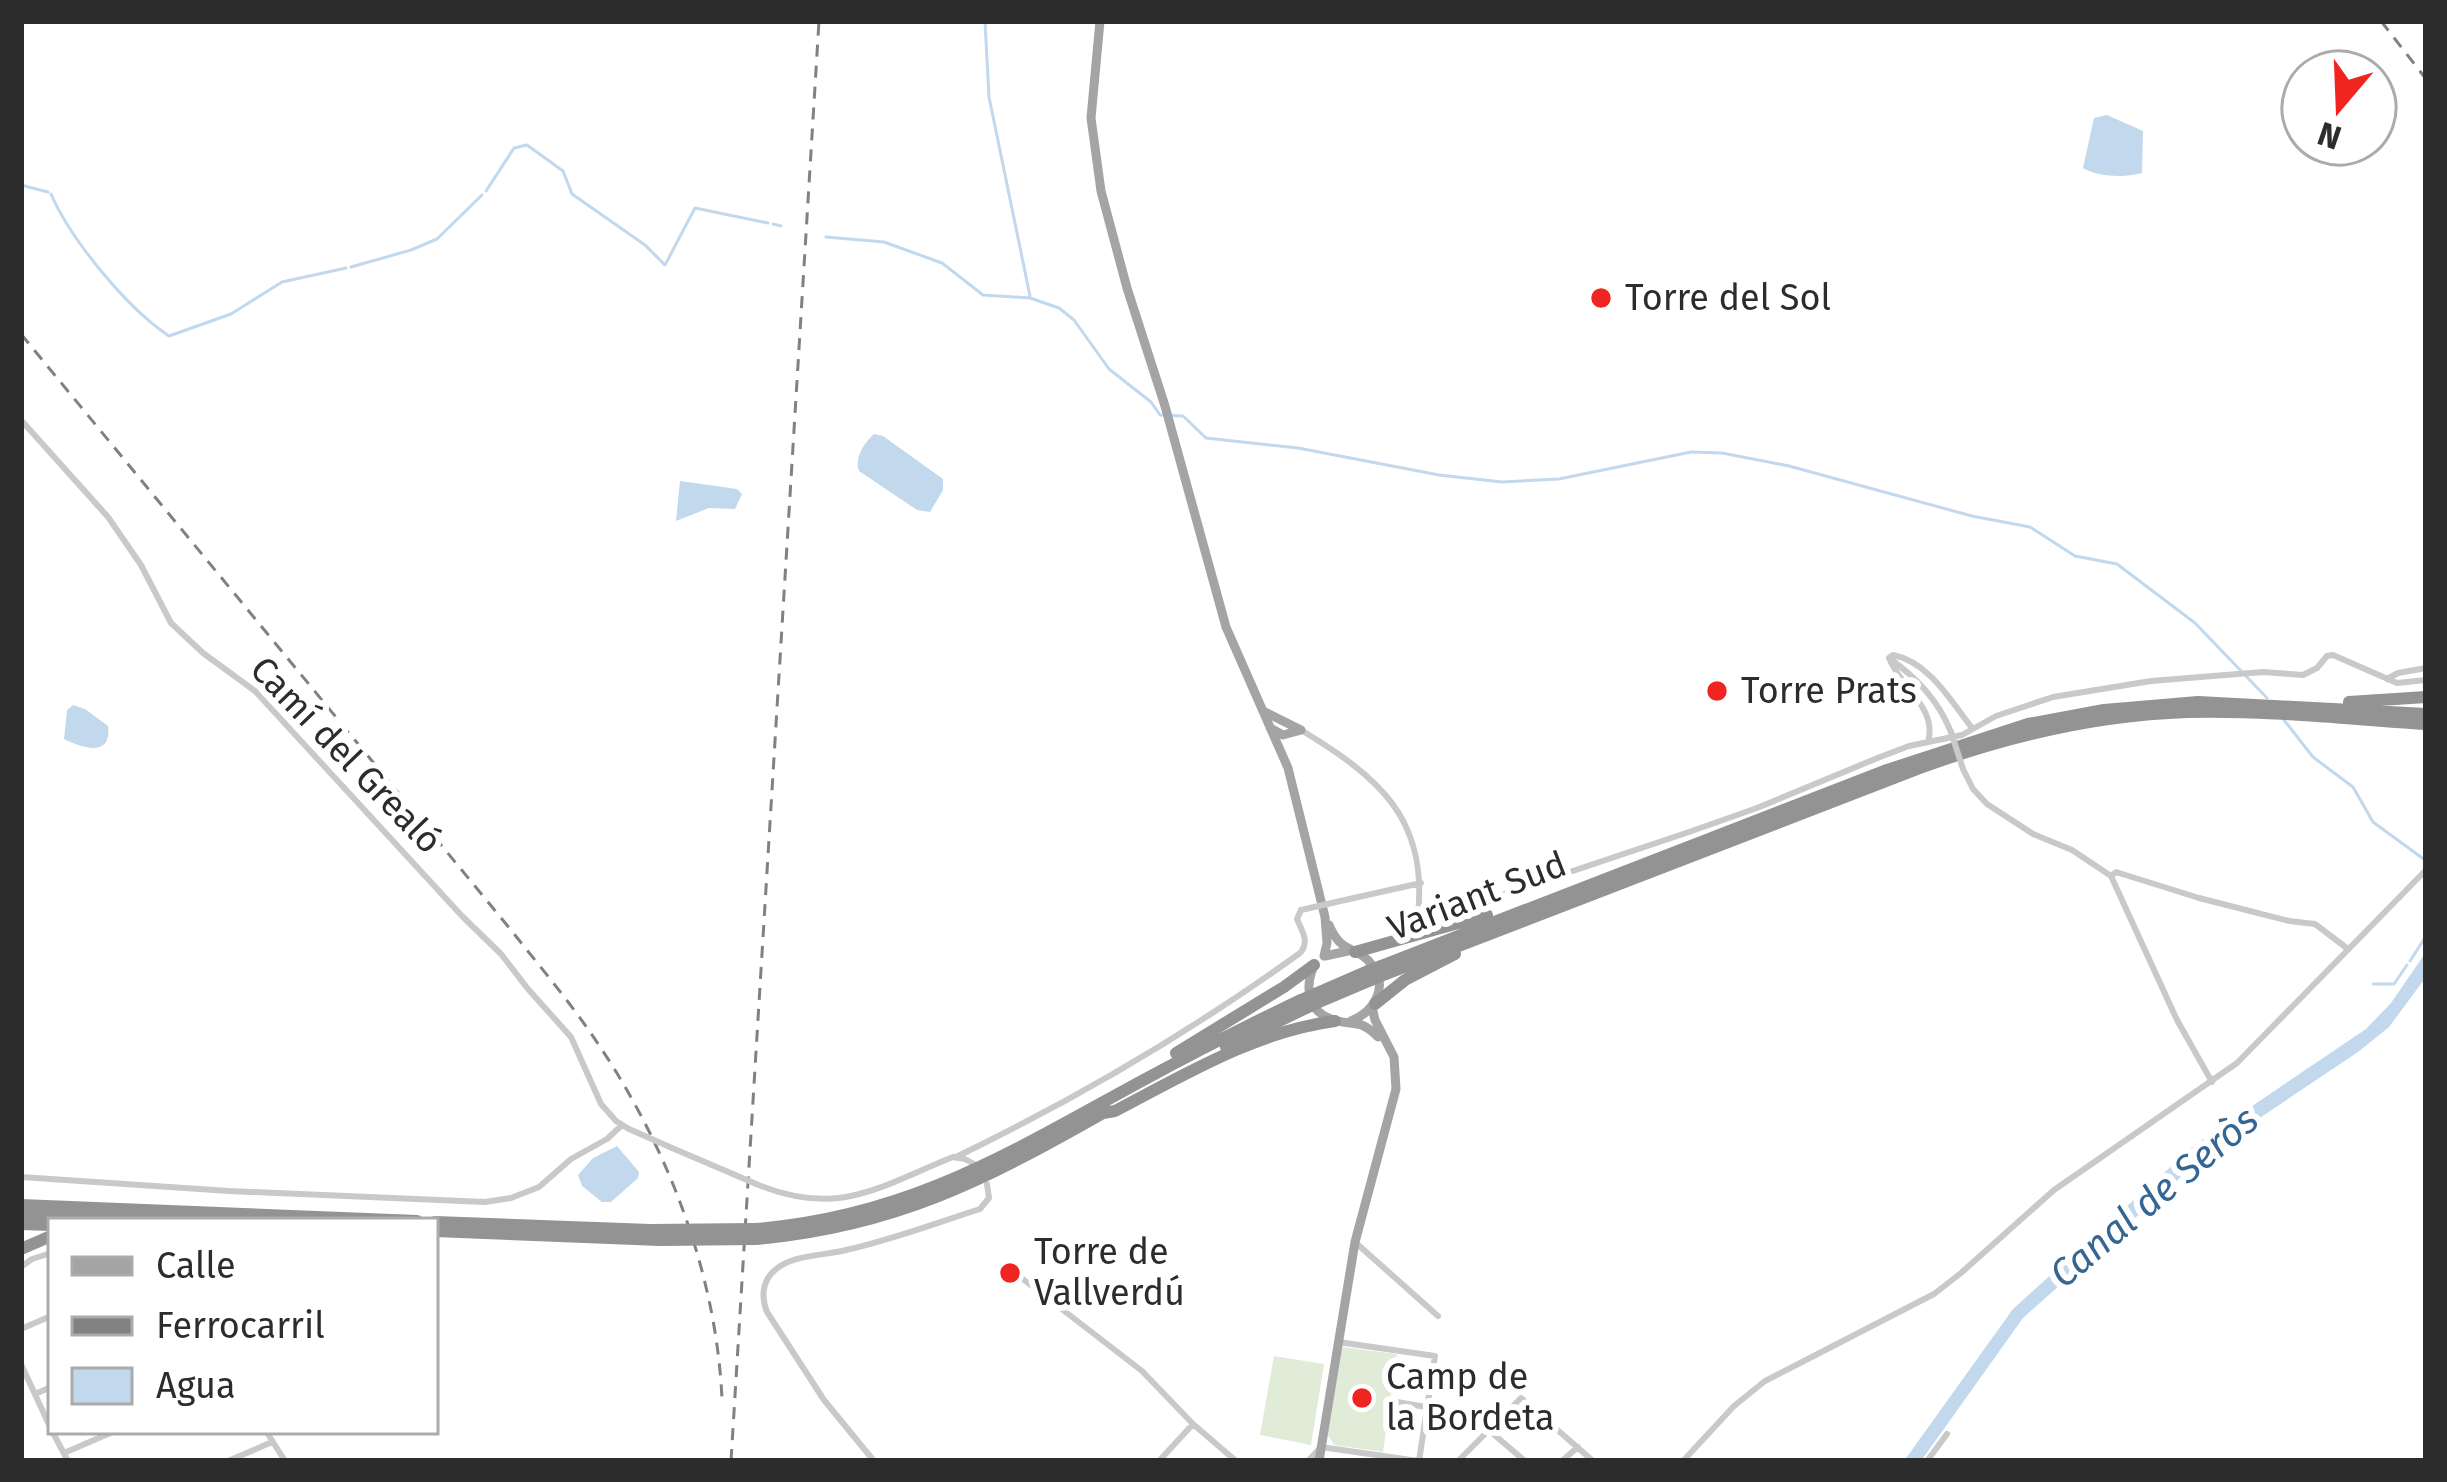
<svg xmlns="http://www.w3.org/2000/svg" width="2447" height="1482" viewBox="0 0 2447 1482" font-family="'Fira Sans',sans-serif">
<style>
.green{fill:#e0ebd8}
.water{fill:#c2d8ed}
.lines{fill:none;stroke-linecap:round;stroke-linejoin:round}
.stream{stroke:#c2d8ed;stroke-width:3}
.minor{stroke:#c9c9c9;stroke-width:6}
.major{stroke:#a4a4a4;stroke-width:9}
.highway{stroke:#939393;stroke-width:12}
.rail{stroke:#818181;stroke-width:3;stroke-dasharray:12 9;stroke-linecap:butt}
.minor-bridge{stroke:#c9c9c9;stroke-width:6}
.highway-bridge{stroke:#939393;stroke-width:12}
.poi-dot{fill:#f02420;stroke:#fff;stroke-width:4.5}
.labels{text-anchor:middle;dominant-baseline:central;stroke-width:12;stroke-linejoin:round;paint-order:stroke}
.poi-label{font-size:36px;fill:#2c2c2c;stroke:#fff;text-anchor:start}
.street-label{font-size:36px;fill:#2c2c2c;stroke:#fff}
.water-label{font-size:39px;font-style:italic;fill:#356692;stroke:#fff}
</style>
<rect width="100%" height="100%" fill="#fff"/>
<path class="green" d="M 1342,1347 L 1397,1354 L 1383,1452 L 1334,1445 L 1328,1435 Z
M 1274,1356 L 1324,1364 L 1311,1445 L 1260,1435 Z"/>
<path class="water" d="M 2107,115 L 2143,131 L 2142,173 C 2124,178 2099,177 2083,168 L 2094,118 Z
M 874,434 L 883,436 L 943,479 L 943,490 L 930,512 L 917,510 L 859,471 C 854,458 864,443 874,434 Z
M 680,481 L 737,489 L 742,494 L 735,509 L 709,508 L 676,521 Z
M 73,705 L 85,709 L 108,726 C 112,758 82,748 64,739 L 67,710 Z
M 2426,952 L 2426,977 L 2389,1027 L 2358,1052 L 2209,1152 L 2023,1318 L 1921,1461 L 1904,1461 L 2013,1309 L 2196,1144 L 2366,1029 L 2391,1003 Z
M 617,1146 L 639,1172 L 638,1178 L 611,1202 L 602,1202 L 582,1186 L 578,1175 L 593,1158 Z"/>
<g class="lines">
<path class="stream" d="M 985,21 L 989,97 L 1030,296
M 21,185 L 48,192
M 486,191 L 514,148 L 527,145 L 563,171 L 572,194 L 645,245 L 665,265 L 695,208 L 768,223
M 51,194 C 71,240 127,308 169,336 L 231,314 L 282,282 L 346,268
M 773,224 L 781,226
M 826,237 L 884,242 L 942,263 L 983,295 L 1030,298 L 1059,308 L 1074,320 L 1109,369 L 1151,402 L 1160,415 L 1183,416 L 1206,438 L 1298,448 L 1439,475 L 1502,482 L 1559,479 L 1691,452 L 1722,453 L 1789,466 L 1972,516 L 2030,527 L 2075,556 L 2117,564 L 2195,623 L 2267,698
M 351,267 L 411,250 L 437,239 L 482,195
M 2284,720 L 2313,757 L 2353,787 L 2373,822 L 2425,860
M 2410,961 L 2426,936
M 2373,984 L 2394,984 L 2407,965"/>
<path class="minor" d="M 21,420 L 108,517 L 141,565 L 171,623 L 203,653 L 255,691 L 462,916 L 501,954 L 528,989 L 571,1037 L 601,1104 L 616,1121 L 629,1129
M 1889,658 C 1917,678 1938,700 1951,732
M 2387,679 L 2398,673 L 2426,668
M 1301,730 C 1377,776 1428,817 1418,914 L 1420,918 L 1427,920 L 1689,832 L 1757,808 L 1880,757 L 1909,746 L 1962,735 L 1996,716 L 2053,697 L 2151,681 L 2263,672 L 2303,675 L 2317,668 L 2327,656 L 2333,655 L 2397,683 L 2426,680
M 1928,742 C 1938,708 1900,687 1889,658 L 1893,655 C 1929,662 1951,701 1972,728
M 1963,769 L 1973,789 L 1987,804 L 2033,834 L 2072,850 L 2111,876 L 2177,1020 L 2212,1082
M 2111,876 L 2116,872 L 2199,898 L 2289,921 L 2315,924 L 2348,949
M 1345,900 L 1421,883
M 672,1148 L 740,1177
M 956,1157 C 1076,1099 1192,1031 1300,953 C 1310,942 1302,931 1297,919 L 1301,910
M 21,1177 L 229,1191 L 485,1202 L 511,1198 L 539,1187 L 571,1159 L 607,1139 L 622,1125
M 756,1184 C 839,1218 878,1187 953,1157 L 965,1159 L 974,1164
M 1356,1243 L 1438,1316
M 21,1267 L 32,1259 L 51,1253
M 1019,1276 L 1142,1371 L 1193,1424 L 1236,1461
M 21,1329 L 51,1316
M 1338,1342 L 1435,1356 L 1419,1461
M 21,1364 L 51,1429
M 35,1394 L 51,1387
M 1391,1401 L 1501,1420
M 52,1431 L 68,1461
M 266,1431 L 285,1461
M 1491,1432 L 1525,1461
M 64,1453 L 115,1431
M 228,1461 L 272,1442
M 874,1461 L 824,1400 L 767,1312 C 761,1297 762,1281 775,1270 C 793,1254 824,1256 846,1250 C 891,1240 936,1223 980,1209 L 989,1198 L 987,1184
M 1159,1461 L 1193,1424
M 1308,1461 L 1321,1447 L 1418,1461
M 1458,1461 L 1521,1398 L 1593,1461
M 1562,1461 L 1578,1447
M 1683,1461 L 1734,1406 L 1765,1381 L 1934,1294 L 1961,1273 L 2054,1190 L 2237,1063 L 2426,870
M 1927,1461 L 1947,1434"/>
<path class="major" d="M 1100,21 L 1091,118 L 1101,191 L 1127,288 L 1165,406 L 1226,627 L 1288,768 L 1325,917 L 1327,943 L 1324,956
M 1263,711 L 1301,730
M 1270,728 L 1283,735 L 1301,730
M 1329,925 C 1342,956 1357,945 1372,965 C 1389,987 1374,1012 1351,1021
M 1325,956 L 1348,951
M 1313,968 C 1305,988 1308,1011 1331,1019 C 1352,1027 1359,1017 1378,1037
M 1319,1461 L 1355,1242 L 1396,1089 L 1394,1057 L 1375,1020 L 1372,1007"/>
<path class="highway" d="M 2349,702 L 2426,697
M 1355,952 L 1487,915
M 1381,966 L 1884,771 L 2028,724 L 2104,710 L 2198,702 L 2426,714
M 1386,974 L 1920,768 C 2007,736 2095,715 2188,712 C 2267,710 2347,719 2426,724
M 1315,994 L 1368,971
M 1319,1002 L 1371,980
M 1375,1004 L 1405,980 L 1455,954
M 1226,1047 L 1306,1008
M 1176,1053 L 1284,987 L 1314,965
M 21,1205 L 417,1221
M 21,1214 L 184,1221
M 435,1222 L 650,1230
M 21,1224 L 51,1225
M 755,1229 C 907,1217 1008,1154 1138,1083 C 1191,1054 1246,1026 1301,1000
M 435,1231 L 660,1240
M 755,1239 C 894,1227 985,1180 1103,1113 L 1115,1111 C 1184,1075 1257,1031 1335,1021
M 21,1249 L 51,1236"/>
<path class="rail" d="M 2381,21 L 2426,79
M 21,334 L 511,930 C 537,963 565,996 590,1032 C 664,1138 716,1268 722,1399
M 731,1461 L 819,21"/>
<path class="minor-bridge" d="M 1951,732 L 1963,769
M 1301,910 L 1345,900
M 629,1129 L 672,1148
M 740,1177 L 756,1184"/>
<path class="highway-bridge" d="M 1368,971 L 1381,966
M 1371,980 L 1386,974
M 1301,1000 L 1315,994
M 1306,1008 L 1319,1002
M 650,1230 L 755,1229
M 660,1240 L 755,1239"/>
</g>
<g class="poi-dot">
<circle cx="1601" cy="298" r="12"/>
<circle cx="1717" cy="691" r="12"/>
<circle cx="1010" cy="1273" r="12"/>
<circle cx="1362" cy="1398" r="12"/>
</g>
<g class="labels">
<g class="poi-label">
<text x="1625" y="298">Torre del Sol</text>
<text x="1741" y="691">Torre Prats</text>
<text x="1034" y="1252">Torre de<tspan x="1034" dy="41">Vallverdú</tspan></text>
<text x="1386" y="1377">Camp de<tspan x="1386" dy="41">la Bordeta</tspan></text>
</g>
<g class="street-label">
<text transform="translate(346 755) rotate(46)">Camí del Grealó</text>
<text transform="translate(1477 896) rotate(-21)">Variant Sud</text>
</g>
<g class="water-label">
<text transform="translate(2154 1197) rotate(-40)">Canal de Seròs</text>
</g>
</g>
<rect width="2447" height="1482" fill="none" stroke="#2c2c2c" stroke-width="48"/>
<rect x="48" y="1218" width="390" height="216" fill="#ffffff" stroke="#ababab" stroke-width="3"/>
<rect x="72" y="1257" width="60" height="18" fill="#a4a4a4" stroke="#ababab" stroke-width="3"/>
<text x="156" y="1278" font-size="36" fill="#2c2c2c">Calle</text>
<rect x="72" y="1317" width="60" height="18" fill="#818181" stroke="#ababab" stroke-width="3"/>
<text x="156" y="1338" font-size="36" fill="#2c2c2c">Ferrocarril</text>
<rect x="72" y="1368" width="60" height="36" fill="#c2d8ed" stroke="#ababab" stroke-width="3"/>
<text x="156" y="1398" font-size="36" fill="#2c2c2c">Agua</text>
<g transform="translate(2339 108) rotate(199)"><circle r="57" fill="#ffffff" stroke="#ababab" stroke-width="3"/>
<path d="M0-9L21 45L0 30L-21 45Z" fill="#f02420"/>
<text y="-18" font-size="33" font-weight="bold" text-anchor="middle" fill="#2c2c2c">N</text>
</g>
</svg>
